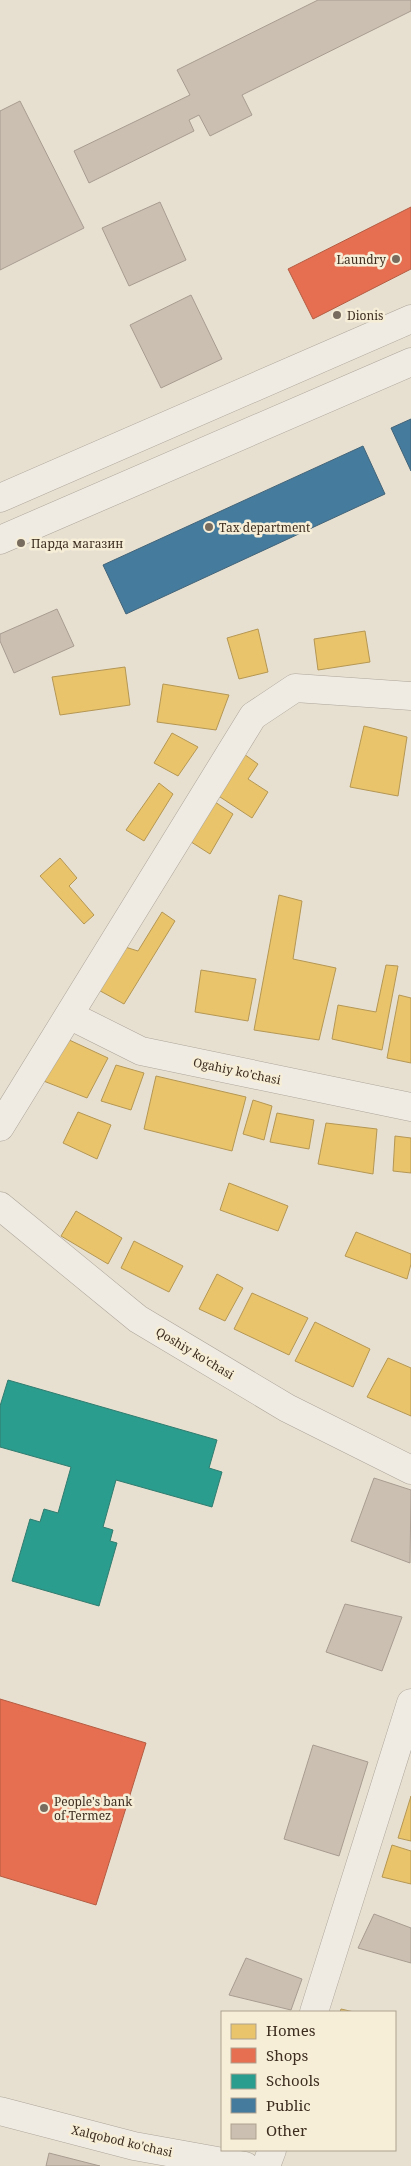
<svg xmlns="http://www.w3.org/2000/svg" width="411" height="2166" viewBox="0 0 411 2166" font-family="'Noto Serif',serif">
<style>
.homes{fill:#e9c46a;stroke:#b59754}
.shops{fill:#e76f51;stroke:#b45c42}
.schools{fill:#2a9d8f;stroke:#307c6e}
.public{fill:#457b9d;stroke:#436478}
.building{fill:#cbbfb2;stroke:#a89c90}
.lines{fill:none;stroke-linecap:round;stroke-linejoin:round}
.minor-casing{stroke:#ada599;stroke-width:29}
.tertiary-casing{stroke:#ada599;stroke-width:29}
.minor{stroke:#efebe3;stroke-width:28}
.tertiary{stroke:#efebe3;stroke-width:28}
.poi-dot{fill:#786c5e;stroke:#f7eed8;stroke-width:2}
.labels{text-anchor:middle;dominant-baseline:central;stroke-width:5;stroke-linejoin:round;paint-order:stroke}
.poi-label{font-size:12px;fill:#3d2e20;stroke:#f7eed8;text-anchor:start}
.street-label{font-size:12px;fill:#3d2e20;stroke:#f7eed8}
</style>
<rect width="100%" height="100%" fill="#e7e0d1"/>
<path class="homes" d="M 258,629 L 268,672 L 239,679 L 227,638 Z
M 365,631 L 370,662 L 318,670 L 314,639 Z
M 125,667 L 130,705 L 60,715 L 52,677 Z
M 163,684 L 229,695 L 216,730 L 157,722 Z
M 364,726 L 407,737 L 398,796 L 350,787 Z
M 172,733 L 198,747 L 178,776 L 154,763 Z
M 241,752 L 258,764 L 248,779 L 268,792 L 252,818 L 214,793 Z
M 159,783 L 173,794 L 144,841 L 126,830 Z
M 212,800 L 233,814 L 210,854 L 188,840 Z
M 60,858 L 77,878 L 69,886 L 94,915 L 84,924 L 40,876 Z
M 279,895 L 302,901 L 293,959 L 336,968 L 319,1040 L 254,1030 Z
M 162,912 L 175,921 L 124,1004 L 93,987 L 122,946 L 138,951 Z
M 386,965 L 398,966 L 382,1050 L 332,1039 L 338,1005 L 376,1012 Z
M 201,970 L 256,979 L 248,1021 L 195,1012 Z
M 399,995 L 411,998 L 411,1063 L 387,1058 Z
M 65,1038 L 108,1058 L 87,1098 L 41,1080 Z
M 116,1065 L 144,1073 L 131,1110 L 101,1101 Z
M 156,1076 L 246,1097 L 232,1151 L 144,1129 Z
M 253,1100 L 272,1106 L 264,1140 L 243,1134 Z
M 78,1112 L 111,1125 L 97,1159 L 63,1143 Z
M 277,1113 L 314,1120 L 309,1149 L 270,1142 Z
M 326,1123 L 377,1129 L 373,1174 L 318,1164 Z
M 395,1136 L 411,1138 L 411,1173 L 393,1171 Z
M 229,1183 L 288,1206 L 278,1231 L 220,1210 Z
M 76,1211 L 122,1238 L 108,1264 L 61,1236 Z
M 356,1232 L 411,1254 L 411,1264 L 407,1279 L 345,1256 Z
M 134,1241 L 183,1266 L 169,1292 L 121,1268 Z
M 217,1274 L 243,1288 L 225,1321 L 199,1309 Z
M 252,1293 L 308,1318 L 289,1355 L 234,1329 Z
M 315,1322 L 370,1349 L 353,1387 L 295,1361 Z
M 388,1358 L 411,1368 L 411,1416 L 367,1397 Z
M 411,1796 L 411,1841 L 398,1838 Z
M 392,1845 L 411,1851 L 411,1884 L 382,1877 Z
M 341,2009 L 354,2012 L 340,2012 Z"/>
<path class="shops" d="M 411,207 L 411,269 L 313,319 L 288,269 Z
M 0,1699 L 146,1743 L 96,1905 L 0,1876 Z"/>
<path class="schools" d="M 8,1380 L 217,1440 L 209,1468 L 222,1472 L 212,1507 L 116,1480 L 103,1527 L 113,1530 L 110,1541 L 117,1543 L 99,1606 L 12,1581 L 30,1519 L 40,1522 L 44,1509 L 58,1513 L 71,1467 L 0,1447 L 0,1406 Z"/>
<path class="public" d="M 411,419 L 411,471 L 391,428 Z
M 363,446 L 385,494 L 126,614 L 103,565 Z"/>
<path class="building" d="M 318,0 L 411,0 L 411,11 L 242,95 L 252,115 L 210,136 L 199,115 L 189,120 L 194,131 L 89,183 L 74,151 L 190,95 L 177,70 Z
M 20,101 L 84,228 L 0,270 L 0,111 Z
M 160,202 L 186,260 L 129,286 L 102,228 Z
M 191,295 L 222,359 L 161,388 L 130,325 Z
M 57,609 L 74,646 L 14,673 L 0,641 L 0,634 Z
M 374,1478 L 411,1490 L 410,1563 L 351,1541 Z
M 345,1604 L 402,1617 L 382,1671 L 326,1652 Z
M 313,1745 L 368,1762 L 339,1856 L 284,1839 Z
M 374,1914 L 411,1928 L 411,1963 L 358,1948 Z
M 246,1958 L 302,1979 L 291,2010 L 229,1995 Z
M 49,2153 L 100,2166 L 46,2166 Z"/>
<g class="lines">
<defs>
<path id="minor" d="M 69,1015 L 141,1051 L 411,1107
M 0,1127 L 253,716 L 295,688 L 411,696
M 0,1206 L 138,1319 L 287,1408 L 411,1470
M 314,2012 L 411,1703
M 0,2111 L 134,2146 L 245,2166
M 266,2166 L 272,2150"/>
<path id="tertiary" d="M 0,498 L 411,319
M 0,540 L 411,362"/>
</defs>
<use href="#minor" class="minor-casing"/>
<use href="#tertiary" class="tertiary-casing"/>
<use href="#minor" class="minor"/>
<use href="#tertiary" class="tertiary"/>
</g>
<g class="poi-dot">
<circle cx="396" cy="259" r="5"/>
<circle cx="337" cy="315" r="5"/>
<circle cx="209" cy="527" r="5"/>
<circle cx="21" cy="543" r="5"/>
<circle cx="44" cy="1808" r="5"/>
</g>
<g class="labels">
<g class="poi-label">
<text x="386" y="259" text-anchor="end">Laundry</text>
<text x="347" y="315">Dionis</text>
<text x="219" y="527">Tax department</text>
<text x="31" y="543">Парда магазин</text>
<text x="54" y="1801">People's bank<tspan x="54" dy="14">of Termez</tspan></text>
</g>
<g class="street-label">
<text transform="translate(237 1071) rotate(12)">Ogahiy ko'chasi</text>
<text transform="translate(195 1353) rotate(31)">Qoshiy ko'chasi</text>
<text transform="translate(122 2141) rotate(13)">Xalqobod ko'chasi</text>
</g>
</g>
<rect x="221" y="2011" width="175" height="140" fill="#f7eed8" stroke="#ada18e"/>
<rect x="231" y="2024" width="25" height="15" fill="#e9c46a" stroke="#ada18e"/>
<text x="266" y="2036" font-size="15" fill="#3d2e20">Homes</text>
<rect x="231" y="2048" width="25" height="15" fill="#e76f51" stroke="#ada18e"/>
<text x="266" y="2061" font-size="15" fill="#3d2e20">Shops</text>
<rect x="231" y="2074" width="25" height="15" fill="#2a9d8f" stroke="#ada18e"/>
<text x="266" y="2086" font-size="15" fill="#3d2e20">Schools</text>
<rect x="231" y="2098" width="25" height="15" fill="#457b9d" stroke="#ada18e"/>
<text x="266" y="2111" font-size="15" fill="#3d2e20">Public</text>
<rect x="231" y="2124" width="25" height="15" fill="#cbbfb2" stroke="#ada18e"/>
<text x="266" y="2136" font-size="15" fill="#3d2e20">Other</text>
</svg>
